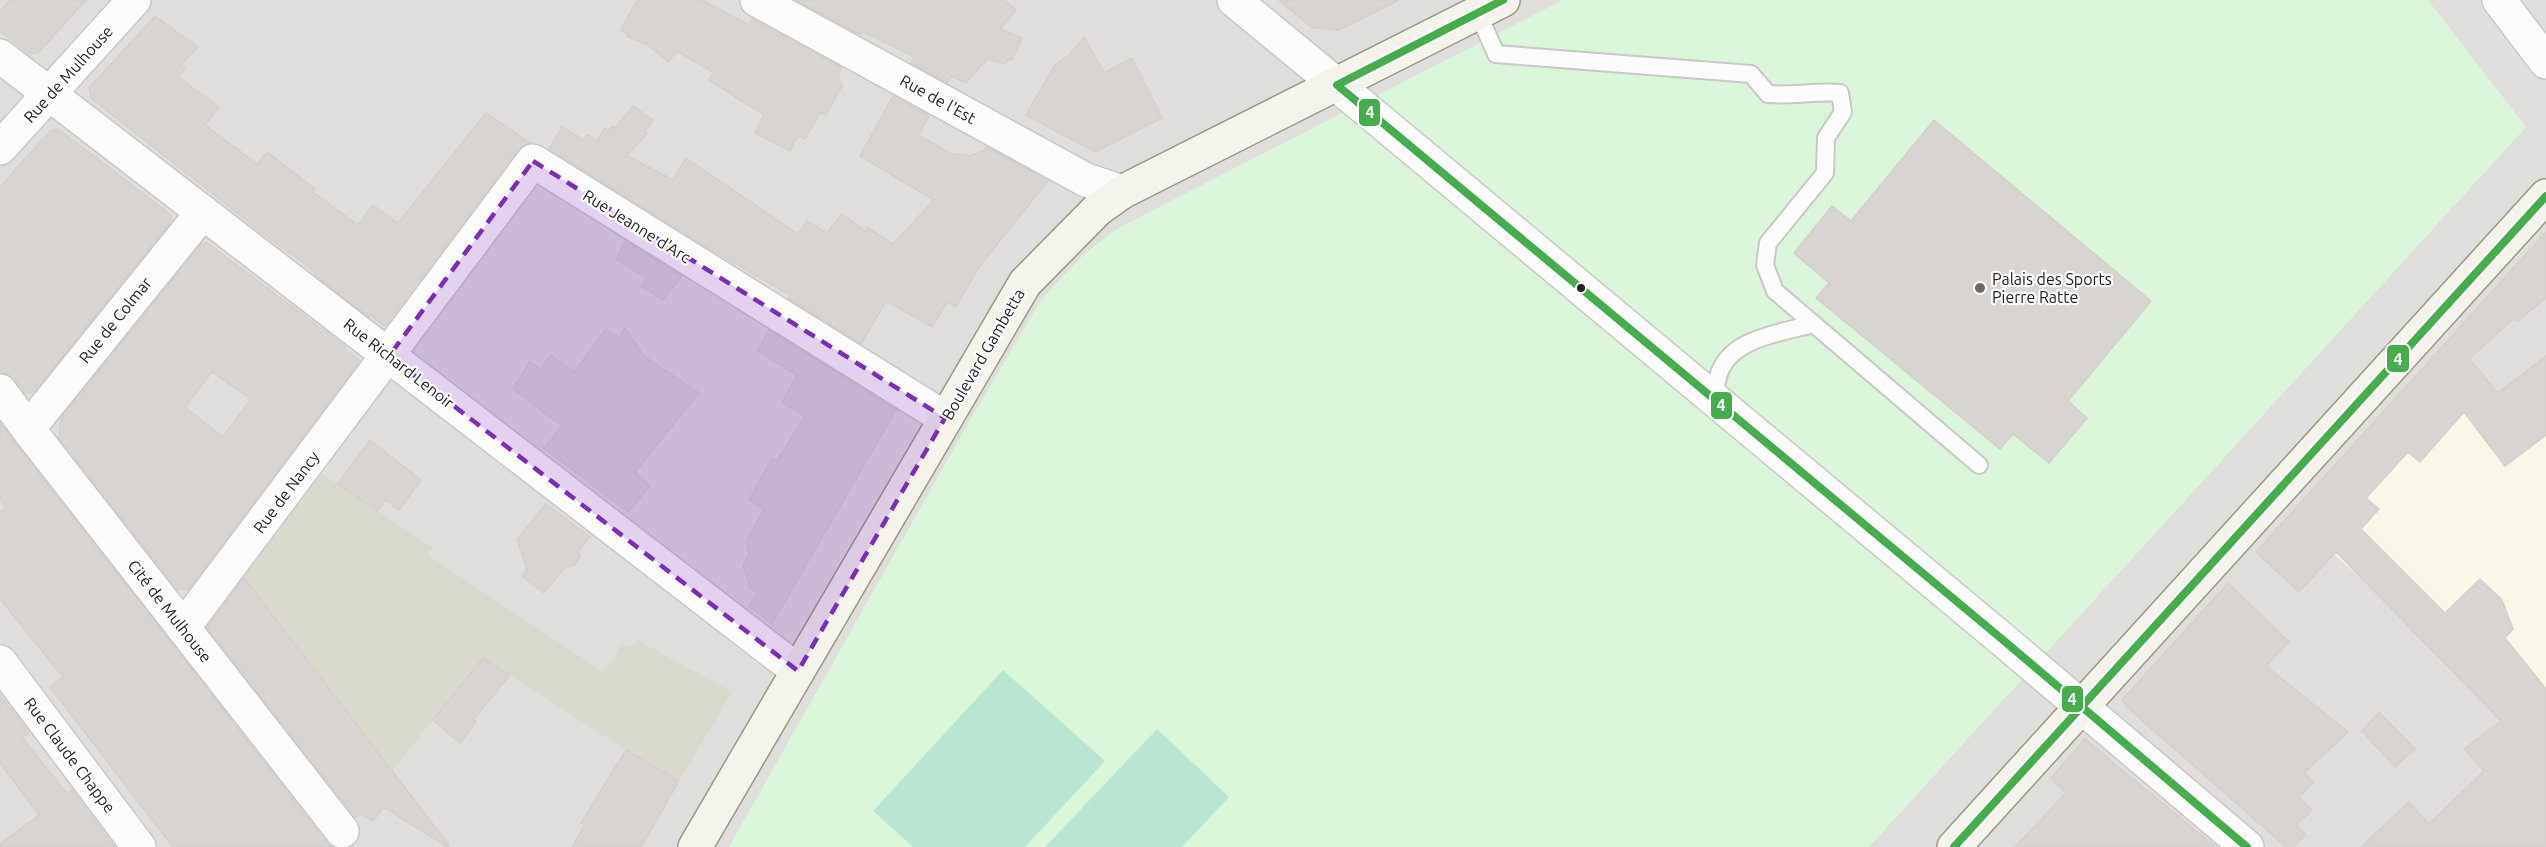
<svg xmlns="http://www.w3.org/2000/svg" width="2546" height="847" viewBox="0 0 2546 847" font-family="Ubuntu,sans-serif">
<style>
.residential{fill:#dfdedc}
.education{fill:#f8f7e8}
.construction{fill:#d9d9cd}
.park{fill:#daf5da}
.pitch{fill:#b7e6d2}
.parking{fill:#e0dfde}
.building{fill:#d7d4d2;stroke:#d3d0cc;stroke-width:1.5;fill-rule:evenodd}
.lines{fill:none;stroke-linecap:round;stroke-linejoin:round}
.service-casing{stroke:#c9c8c7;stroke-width:20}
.minor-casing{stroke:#c9c8c7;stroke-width:36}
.tertiary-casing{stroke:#c9c8c7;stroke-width:36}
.secondary-casing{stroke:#999a82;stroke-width:36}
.service{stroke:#fdfcfc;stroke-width:16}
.minor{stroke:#fdfcfc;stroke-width:33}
.tertiary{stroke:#fdfcfc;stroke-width:33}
.secondary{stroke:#f4f4ed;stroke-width:33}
.bus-1-casing{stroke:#fff;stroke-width:12}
.bus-1{stroke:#45ad4c;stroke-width:8}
.marked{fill:#7b2cbf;fill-opacity:0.2;stroke:#7b2cbf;stroke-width:4.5;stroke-dasharray:12 8;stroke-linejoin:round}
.bus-dot{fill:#222;stroke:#fff;stroke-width:2}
.poi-dot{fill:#6a6968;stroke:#fff;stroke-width:2}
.labels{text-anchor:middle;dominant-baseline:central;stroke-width:4.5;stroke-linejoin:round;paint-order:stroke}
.street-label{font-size:16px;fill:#222;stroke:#fff}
.poi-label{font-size:16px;fill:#222;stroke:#fff;text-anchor:start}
.line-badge{stroke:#fff;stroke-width:2}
.badge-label{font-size:16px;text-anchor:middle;font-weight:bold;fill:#fff}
</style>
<rect width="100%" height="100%" fill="#f0eeeb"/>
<path class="residential" d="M 0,0 L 2546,0 L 2546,847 L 0,847 Z"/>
<path class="education" d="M 2450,337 L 2498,393 L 2546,356 L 2546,715 L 2517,703 L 2498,718 L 2369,586 L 2290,514 Z"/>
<path class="construction" d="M 322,474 L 433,548 L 428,555 L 602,672 L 607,664 L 610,665 L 615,659 L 614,656 L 621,645 L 634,645 L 638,640 L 732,692 L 679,781 L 626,750 L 483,658 L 392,771 L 243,577 Z"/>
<path class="park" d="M 1563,0 L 2428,0 L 2526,127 L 1869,847 L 729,847 L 966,427 L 1041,300 L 1084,254 L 1118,228 Z"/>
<path class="pitch" d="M 1003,670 L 1105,761 L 1025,847 L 913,847 L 873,811 Z
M 1157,729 L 1229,797 L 1182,847 L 1045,847 Z"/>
<path class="parking" d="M 1407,0 L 1452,0 L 1370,41 L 1359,24 Z
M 2445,0 L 2477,0 L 2538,80 L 2517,96 Z
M 2530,147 L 2536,169 L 2385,336 L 2379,314 Z
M 2353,344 L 2360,367 L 2276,460 L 2268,441 Z
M 2205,507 L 2210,529 L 2124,626 L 2117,603 Z
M 2004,729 L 2010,747 L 1921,847 L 1897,847 Z"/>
<path class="building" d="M 10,0 L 86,0 L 39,52 L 30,54 L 0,31 L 0,11 Z
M 637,0 L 702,0 L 749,25 L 752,19 L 842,68 L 838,75 L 842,86 L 826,115 L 820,112 L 805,139 L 798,135 L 790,151 L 755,133 L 764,115 L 709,80 L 713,72 L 677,51 L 668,62 L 648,45 L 627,36 L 628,34 L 621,30 Z
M 796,0 L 1004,0 L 1016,10 L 1000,29 L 1022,38 L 1012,60 L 1009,59 L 1005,64 L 987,59 L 966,83 L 951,76 L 947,83 L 911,63 L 914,57 L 863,31 L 861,35 Z
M 1279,0 L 1399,0 L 1339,30 L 1311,27 Z
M 155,16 L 198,47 L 181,65 L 185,69 L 178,77 L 219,107 L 205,125 L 257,164 L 267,152 L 315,189 L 313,192 L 358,225 L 373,205 L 398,223 L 486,113 L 530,143 L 518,150 L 385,326 L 370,315 L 369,317 L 315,275 L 316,273 L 296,257 L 278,245 L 91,98 L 89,88 Z
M 1084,37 L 1104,73 L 1132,58 L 1162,118 L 1095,152 L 1026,115 L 1055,65 L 1068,56 Z
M 893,96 L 929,116 L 919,135 L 950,153 L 970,156 L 984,151 L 987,147 L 1048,181 L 979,267 L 956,307 L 947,302 L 932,327 L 886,301 L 861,344 L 788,298 L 790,295 L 705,246 L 549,149 L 562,127 L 584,140 L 587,135 L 597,141 L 605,128 L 609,130 L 612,126 L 615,128 L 633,106 L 653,120 L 645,131 L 647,133 L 627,156 L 673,180 L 686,158 L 798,234 L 807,221 L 827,233 L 842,214 L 867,232 L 867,227 L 893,244 L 934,200 L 860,156 Z
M 1934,120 L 2151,301 L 2068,401 L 2087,418 L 2049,463 L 2013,434 L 2000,449 L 1816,298 L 1829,283 L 1794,253 L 1832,206 L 1851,221 Z
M 58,129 L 170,214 L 171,222 L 34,392 L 25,393 L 15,379 L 8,374 L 0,373 L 0,187 L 50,131 Z
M 2546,232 L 2546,298 L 2518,321 L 2513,319 L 2469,359 L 2498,393 L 2546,356 L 2546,435 L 2505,466 L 2464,412 L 2420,462 L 2408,452 L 2366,498 L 2379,509 L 2361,529 L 2445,613 L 2480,579 L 2502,600 L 2513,629 L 2505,638 L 2546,689 L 2546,847 L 2361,847 L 2409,802 L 2429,824 L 2484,771 L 2464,749 L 2501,721 L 2336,552 L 2299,592 L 2256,552 Z
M 625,241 L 682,276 L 663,300 L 641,286 L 646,278 L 616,259 Z
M 207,243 L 346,347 L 344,349 L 360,361 L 189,589 L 177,589 L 59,438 L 61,418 L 201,244 ZM 212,372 L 251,399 L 223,437 L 185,407 Z
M 625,328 L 644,356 L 699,393 L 635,472 L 650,486 L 628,512 L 544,448 L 562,426 L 513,389 L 530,361 L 540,369 L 551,355 L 574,372 L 606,329 L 619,338 Z
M 769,330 L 896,410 L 772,624 L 749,606 L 757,593 L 750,588 L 743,565 L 749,555 L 746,541 L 764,510 L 749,500 L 772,458 L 777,461 L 805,416 L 782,403 L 797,375 L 757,351 Z
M 0,423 L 327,843 L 333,847 L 173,847 L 50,687 L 63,677 L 0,599 L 0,513 L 6,508 L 0,499 Z
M 370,440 L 421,480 L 399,510 L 386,500 L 377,511 L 337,484 Z
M 546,504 L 590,537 L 578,551 L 580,557 L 574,565 L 564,568 L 544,593 L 522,576 L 527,568 L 517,540 Z
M 244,578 L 449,845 L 447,847 L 384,807 L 373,821 L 360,813 L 356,818 L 207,628 Z
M 2228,583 L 2289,642 L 2266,666 L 2348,732 L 2304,773 L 2314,782 L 2299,797 L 2312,810 L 2296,825 L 2306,835 L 2293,847 L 2286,847 L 2128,708 L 2122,700 Z
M 483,658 L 510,675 L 473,720 L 476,722 L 460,743 L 433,720 Z
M 0,695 L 29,733 L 22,737 L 67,794 L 72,790 L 115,847 L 0,847 L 0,844 L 39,815 L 0,763 Z
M 2379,712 L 2415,749 L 2395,767 L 2362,731 Z
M 2085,739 L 2134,780 L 2216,847 L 2015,847 L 2066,793 L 2051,778 Z
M 626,750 L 679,781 L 641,847 L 572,847 L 585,825 L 581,823 Z"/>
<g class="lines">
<defs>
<path id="service" d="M 1478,13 L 1496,54 L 1751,74 L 1768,94 C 1793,96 1816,91 1840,93 L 1843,112 L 1826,138 L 1825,173 L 1768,243 L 1765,265 L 1775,291 L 1979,465
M 1714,400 C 1715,393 1716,384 1718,377 C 1728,338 1781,333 1813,324"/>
<path id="minor" d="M 757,0 L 1086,180 L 1122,192
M 2499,0 L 2546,62
M 0,56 L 798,671
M 1337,85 L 2003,640 L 2247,847
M 0,148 L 134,0
M 0,391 L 28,429 L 342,831
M 28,429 L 203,212
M 183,628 L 533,161 L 945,418
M 0,662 L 139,847"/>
<path id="tertiary" d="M 1234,0 L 1337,85"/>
<path id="secondary" d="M 695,847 L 1025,283 L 1098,209 L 1122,192 L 1503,0
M 1954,847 L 2546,196"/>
</defs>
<use href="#service" class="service-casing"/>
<use href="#minor" class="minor-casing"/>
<use href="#tertiary" class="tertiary-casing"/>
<use href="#secondary" class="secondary-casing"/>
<use href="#service" class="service"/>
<use href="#minor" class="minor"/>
<use href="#tertiary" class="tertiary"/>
<use href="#secondary" class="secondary"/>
<defs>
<path id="bus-1" d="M 1503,0 L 1337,85 L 2003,640 L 2247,847
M 1954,847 L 2546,196"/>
</defs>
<use href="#bus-1" class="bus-1-casing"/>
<use href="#bus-1" class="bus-1"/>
</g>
<path class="marked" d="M 533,161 L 945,418 L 798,671 L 389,356 Z"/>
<circle class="bus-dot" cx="1581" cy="288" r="5"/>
<circle class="poi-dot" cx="1980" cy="288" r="6"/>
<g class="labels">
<g class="street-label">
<text transform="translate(68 74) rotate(-48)">Rue de Mulhouse</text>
<text transform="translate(938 99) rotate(29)">Rue de l'Est</text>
<text transform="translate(637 226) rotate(32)">Rue Jeanne d'Arc</text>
<text transform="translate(115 320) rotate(-51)">Rue de Colmar</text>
<text transform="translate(983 354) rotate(-60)">Boulevard Gambetta</text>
<text transform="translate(399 363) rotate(38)">Rue Richard Lenoir</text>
<text transform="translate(286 492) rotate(-53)">Rue de Nancy</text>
<text transform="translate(170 611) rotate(52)">Cité de Mulhouse</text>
<text transform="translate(70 755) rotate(53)">Rue Claude Chappe</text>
</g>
<g class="poi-label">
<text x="1992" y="279">Palais des Sports<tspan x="1992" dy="18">Pierre Ratte</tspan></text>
</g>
</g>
<g class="line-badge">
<rect x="1358" y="98" width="23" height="29" rx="6" fill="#45ad4c"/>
<rect x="2386" y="344" width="24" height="29" rx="6" fill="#45ad4c"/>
<rect x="1710" y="391" width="23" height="29" rx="6" fill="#45ad4c"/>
<rect x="2061" y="685" width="23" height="28" rx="6" fill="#45ad4c"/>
</g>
<g class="badge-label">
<text x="1370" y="118">4</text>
<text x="2398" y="365">4</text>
<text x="1721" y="411">4</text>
<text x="2072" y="705">4</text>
</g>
</svg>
